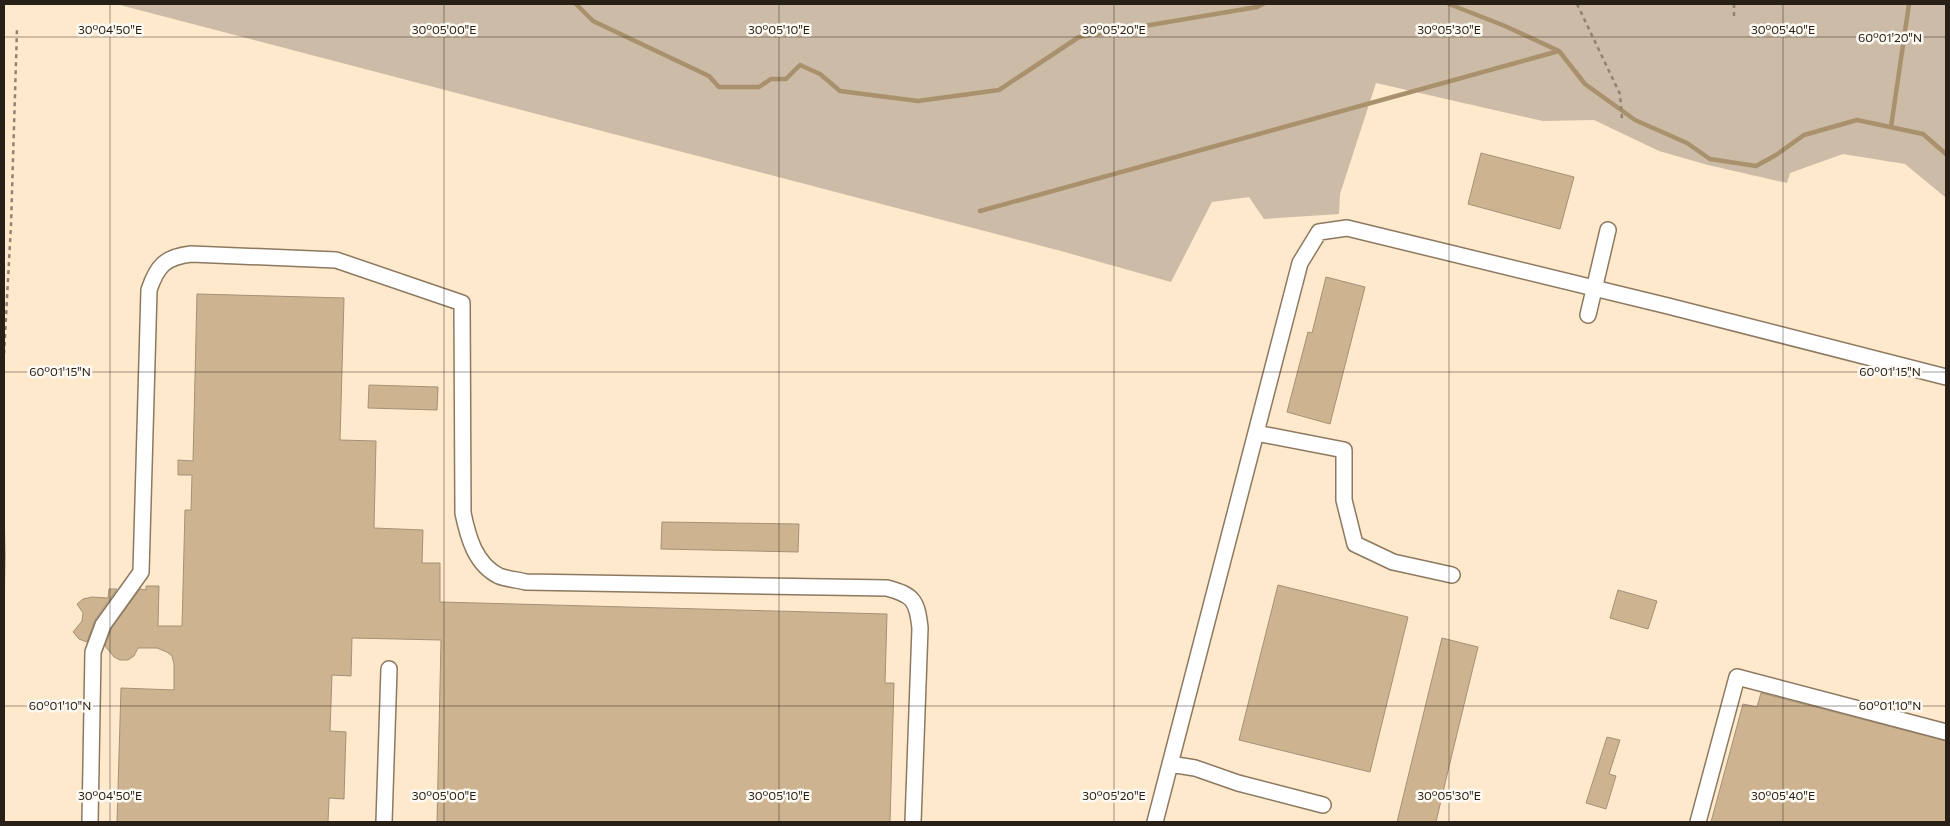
<svg xmlns="http://www.w3.org/2000/svg" width="1950" height="826" viewBox="0 0 1950 826" font-family="Commissioner,sans-serif">
<style>
.green{fill:#ccbba6}
.lines{fill:none;stroke-linecap:round;stroke-linejoin:round}
.stream{stroke:#aa916e;stroke-width:4.5}
.building{fill:#ceb390;stroke:#a49177}
.minor-casing{stroke:#8c7960;stroke-width:18}
.path{stroke:#918370;stroke-width:2.5;stroke-dasharray:4 4;stroke-linecap:butt}
.minor{stroke:#fff;stroke-width:15}
.ticks{fill:none;stroke:#282016;stroke-width:1;stroke-opacity:0.45}
.ticks-label{font-size:12px;text-anchor:middle;fill:#282016;stroke:#fdf9f3;stroke-width:5;stroke-linejoin:round;paint-order:stroke}
</style>
<rect width="100%" height="100%" fill="#fee9cd"/>
<path class="green" d="M 116,4 L 1946,4 L 1946,201 L 1945,197 L 1905,164 L 1843,154 L 1790,173 L 1787,183 L 1708,165 L 1659,151 L 1594,120 L 1543,121 L 1376,83 L 1340,194 L 1339,214 L 1264,219 L 1249,197 L 1212,202 L 1171,282 L 1061,251 Z
M 4,498 L 6,555 L 4,626 Z"/>
<g class="lines">
<path class="stream" d="M 576,4 L 593,21 L 709,76 L 719,87 L 759,87 L 771,79 L 786,79 L 800,65 L 820,74 L 840,91 L 918,101 L 999,90 L 1079,37 L 1257,7 L 1263,4
M 1449,4 L 1505,26 L 1559,51 L 1585,84 L 1635,120 L 1687,143 L 1710,159 L 1756,166 L 1776,155 L 1804,135 L 1857,120 L 1923,134 L 1946,154
M 1891,127 L 1909,4
M 980,211 L 1559,51"/>
</g>
<path class="building" d="M 1481,153 L 1574,177 L 1560,229 L 1468,204 Z
M 1326,277 L 1365,287 L 1330,424 L 1287,412 L 1308,332 L 1312,333 Z
M 197,294 L 344,298 L 340,440 L 376,441 L 374,528 L 423,530 L 422,563 L 440,563 L 440,602 L 887,614 L 885,683 L 894,683 L 890,822 L 437,822 L 441,640 L 352,638 L 351,676 L 332,675 L 330,731 L 346,732 L 344,799 L 329,798 L 328,822 L 117,822 L 121,688 L 174,690 L 174,664 L 172,656 L 167,652 L 157,648 L 138,648 L 134,656 L 128,660 L 120,660 L 114,657 L 105,646 L 111,629 L 140,589 L 146,590 L 146,586 L 159,586 L 158,626 L 182,626 L 185,510 L 191,510 L 192,475 L 178,475 L 178,460 L 193,461 Z
M 369,385 L 438,387 L 437,410 L 368,408 Z
M 662,522 L 799,524 L 798,552 L 661,549 Z
M 1278,585 L 1408,617 L 1370,772 L 1239,740 Z
M 109,589 L 117,589 L 95,620 L 87,642 L 79,639 L 73,632 L 82,621 L 83,613 L 77,604 L 83,599 L 92,597 L 108,598 Z
M 1618,590 L 1657,601 L 1648,629 L 1610,618 Z
M 1442,638 L 1478,647 L 1447,775 L 1436,822 L 1397,822 Z
M 1761,693 L 1946,741 L 1946,822 L 1711,822 L 1743,704 L 1757,707 Z
M 1607,737 L 1620,740 L 1609,774 L 1616,776 L 1606,809 L 1586,803 Z"/>
<g class="lines">
<defs>
<path id="minor" d="M 1588,315 L 1608,230
M 1256,433 L 1344,450 L 1344,500 L 1355,544 L 1393,562 L 1452,575
M 1170,764 L 1195,768 L 1238,783 L 1323,805
M 90,822 L 93,652 L 103,625 L 141,572 L 149,290 C 157,266 165,257 191,254 L 336,260 L 462,303 L 463,513 C 468,537 475,564 499,576 C 507,579 518,580 526,582 L 887,588 C 913,595 917,600 920,628 L 913,822
M 384,822 L 389,669
M 1155,822 L 1300,263 L 1319,232 L 1347,228 L 1668,306 L 1946,377
M 1698,822 L 1737,677 L 1946,732"/>
</defs>
<use href="#minor" class="minor-casing"/>
<path class="path" d="M 1577,4 L 1620,94 L 1622,119
M 1734,4 L 1734,20
M 4,354 L 11,225 L 17,29"/>
<use href="#minor" class="minor"/>
</g>
<path class="ticks" d="M 110,4 L 110,822M 444,4 L 444,822M 779,4 L 779,822M 1114,4 L 1114,822M 1449,4 L 1449,822M 1783,4 L 1783,822M 4,37 L 1946,37M 4,372 L 1946,372M 4,706 L 1946,706"/>
<g class="ticks-label">
<text x="110" y="34">30°04'50"E</text>
<text x="444" y="34">30°05'00"E</text>
<text x="779" y="34">30°05'10"E</text>
<text x="1114" y="34">30°05'20"E</text>
<text x="1449" y="34">30°05'30"E</text>
<text x="1783" y="34">30°05'40"E</text>
<text x="1890" y="42">60°01'20"N</text>
<text x="60" y="376">60°01'15"N</text>
<text x="1890" y="376">60°01'15"N</text>
<text x="60" y="710">60°01'10"N</text>
<text x="1890" y="710">60°01'10"N</text>
<text x="110" y="800">30°04'50"E</text>
<text x="444" y="800">30°05'00"E</text>
<text x="779" y="800">30°05'10"E</text>
<text x="1114" y="800">30°05'20"E</text>
<text x="1449" y="800">30°05'30"E</text>
<text x="1783" y="800">30°05'40"E</text>
</g>
<rect width="1950" height="826" fill="none" stroke="#282016" stroke-width="10"/>
</svg>
